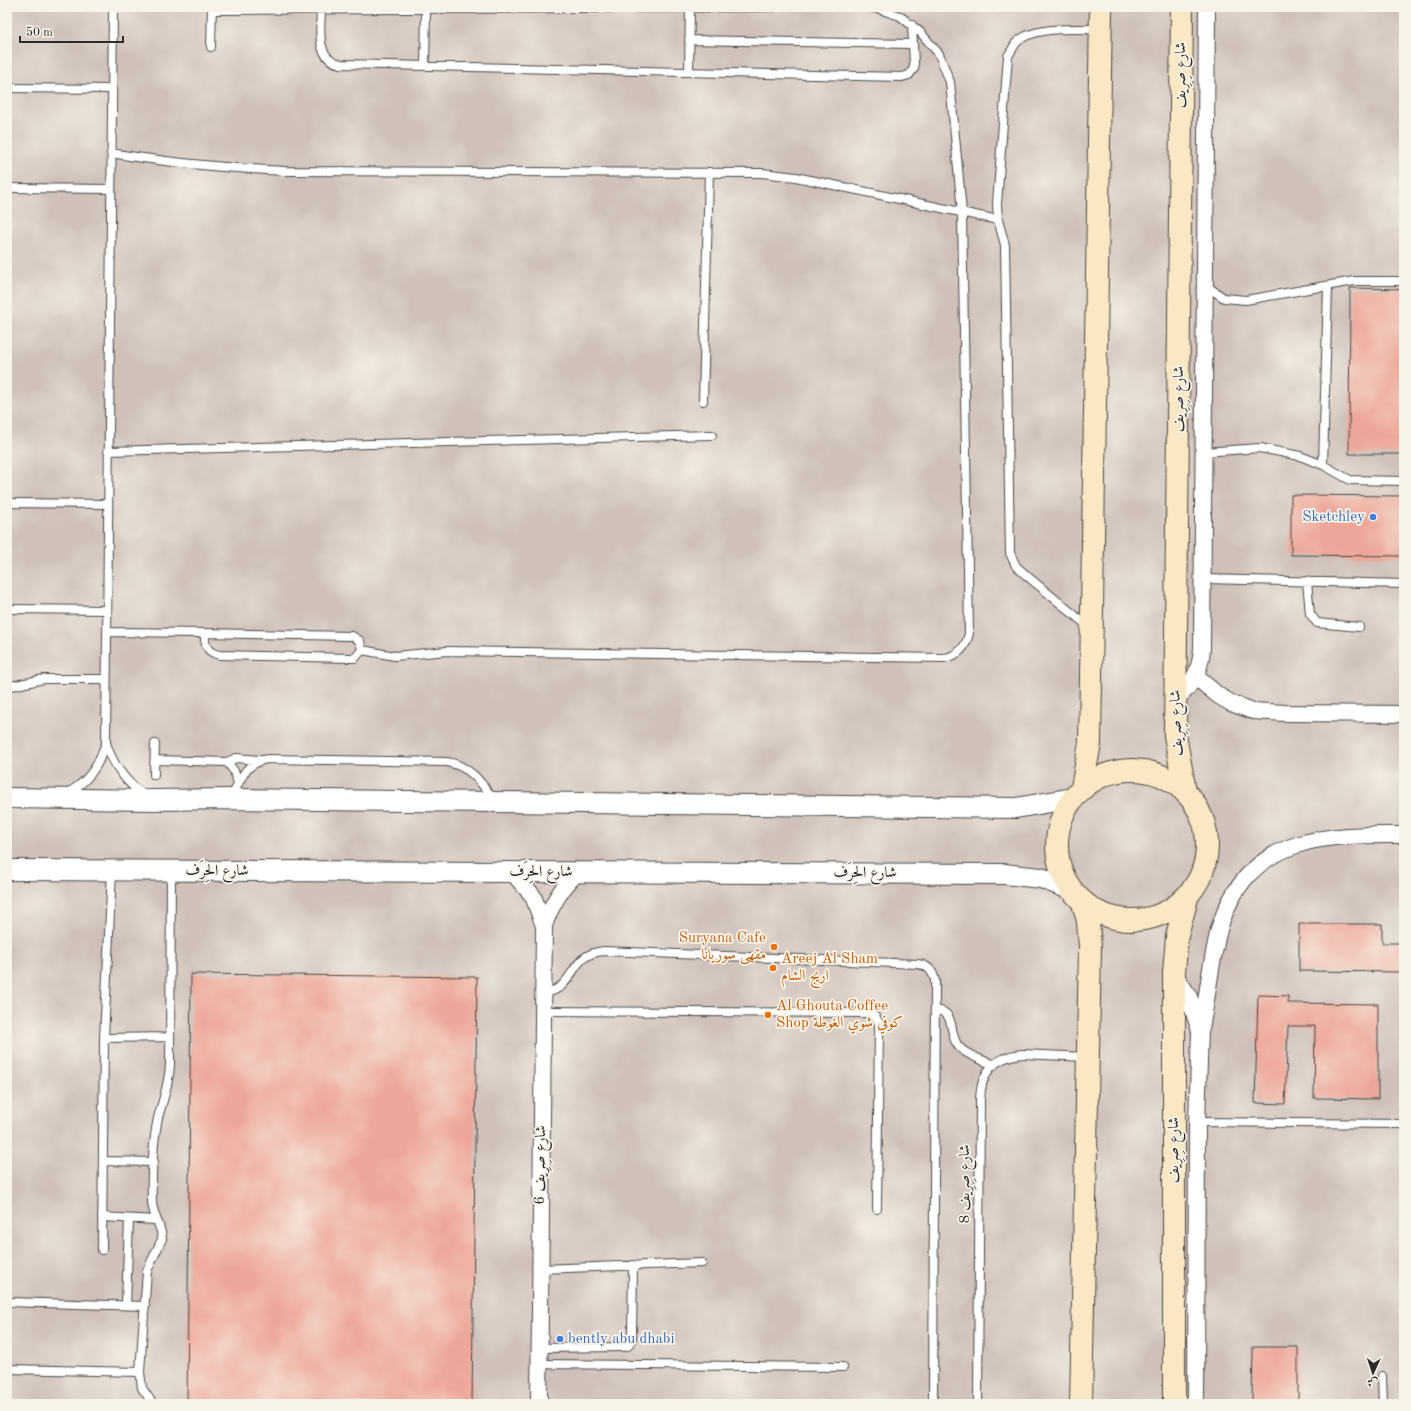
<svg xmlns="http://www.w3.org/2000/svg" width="1411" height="1411" viewBox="0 0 1411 1411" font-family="'Old Standard TT',Amiri,serif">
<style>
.industrial{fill:#cfc1ba}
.building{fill:#eda79a}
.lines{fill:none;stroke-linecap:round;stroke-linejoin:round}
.service-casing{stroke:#484642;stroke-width:10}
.minor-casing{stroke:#484642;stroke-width:18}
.tertiary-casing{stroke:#484642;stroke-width:22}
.secondary-casing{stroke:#484642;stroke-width:24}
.service{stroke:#fff;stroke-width:8}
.minor{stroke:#fff;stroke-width:16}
.tertiary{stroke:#fff;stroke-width:20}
.secondary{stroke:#fae7c3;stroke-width:22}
.shop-dot{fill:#3f7fe0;stroke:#f7f3e8;stroke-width:1.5}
.food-dot{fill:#e8710a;stroke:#f7f3e8;stroke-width:1.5}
.labels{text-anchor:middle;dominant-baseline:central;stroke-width:3.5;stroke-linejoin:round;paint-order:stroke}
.street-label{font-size:15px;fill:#2b2b2b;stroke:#f7f3e8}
.shop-label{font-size:15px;fill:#366cbe;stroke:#f7f3e8;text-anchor:end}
.food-label{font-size:15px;fill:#c56008;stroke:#f7f3e8;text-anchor:start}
</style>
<rect width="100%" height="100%" fill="#f7f3e8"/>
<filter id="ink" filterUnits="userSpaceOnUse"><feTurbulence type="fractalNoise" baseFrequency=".025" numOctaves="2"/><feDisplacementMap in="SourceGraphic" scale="8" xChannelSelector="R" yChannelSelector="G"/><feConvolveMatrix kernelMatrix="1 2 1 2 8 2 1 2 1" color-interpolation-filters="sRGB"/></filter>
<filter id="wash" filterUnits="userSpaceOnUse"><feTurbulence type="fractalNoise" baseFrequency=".012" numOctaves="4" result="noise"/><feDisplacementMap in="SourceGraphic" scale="16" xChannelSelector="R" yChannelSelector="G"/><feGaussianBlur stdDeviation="0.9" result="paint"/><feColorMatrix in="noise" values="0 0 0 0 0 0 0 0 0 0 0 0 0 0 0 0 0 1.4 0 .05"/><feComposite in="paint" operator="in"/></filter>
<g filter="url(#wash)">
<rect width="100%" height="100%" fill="#efe2c5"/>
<path class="industrial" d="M 7,7 L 1404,7 L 1404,1404 L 7,1404 Z"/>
<g id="blocks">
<path class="building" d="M 1350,288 L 1404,289 L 1404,454 L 1349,454 Z
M 1291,495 L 1404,496 L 1404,556 L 1291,555 Z
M 1299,924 L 1382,924 L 1382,943 L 1404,943 L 1404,972 L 1299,971 Z
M 191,974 L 477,977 L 472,1404 L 187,1404 Z
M 1258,995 L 1288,996 L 1288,1003 L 1378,1004 L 1378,1099 L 1314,1098 L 1315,1026 L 1288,1026 L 1285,1104 L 1255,1103 Z
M 1253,1347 L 1298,1347 L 1298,1404 L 1252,1404 Z"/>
</g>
</g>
<g filter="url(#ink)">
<use href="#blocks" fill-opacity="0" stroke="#484642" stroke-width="1"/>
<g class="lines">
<defs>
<path id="service" d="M 321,7 C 321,28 314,59 341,64 L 902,77 L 909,75 L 914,68 L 914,64 L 912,25
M 212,10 L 774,7
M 689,40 L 913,44
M 211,47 L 212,7
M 425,66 L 426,8
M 689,72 L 690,7
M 7,88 L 112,89
M 111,153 C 169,163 226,168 285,171 L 762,173 L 796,177 L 998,220
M 7,188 L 111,189
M 1205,285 L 1224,298 L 1246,300 L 1354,281 L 1404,281
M 703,401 L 709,172
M 108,451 L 712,435
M 1204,452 L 1260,448 L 1300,456 L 1323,465 L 1350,480 L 1404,481
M 1323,465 L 1328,286
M 7,503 L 108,504
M 1203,579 L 1404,584
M 1307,581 L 1310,614 L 1317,623 L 1359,627
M 7,609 L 107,610
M 1089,627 L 1027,576 L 1016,566 L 1010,553 L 1005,245 L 998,220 L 997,204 L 1008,56 C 1011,52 1013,47 1016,43 C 1033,25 1077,30 1100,29
M 107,632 L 205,633
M 205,633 L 352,636 L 360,641 L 362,650 L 355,658 L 351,658 L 220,655 C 207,653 204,645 205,633 Z
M 362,650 L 395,656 L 447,651 L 944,658 C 958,656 966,648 969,633 L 962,212 L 950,82 L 939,54 L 920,32 L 900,16 L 879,9 L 867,7
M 7,687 L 44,679 L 106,679
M 106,743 C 113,765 125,782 144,795
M 155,760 L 227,762 L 236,758 L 259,760
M 227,762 L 234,771 L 238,783
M 154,775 L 155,744
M 67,793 C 88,782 99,766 106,742 L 113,7
M 231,799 C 240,780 245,762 268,759 L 447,762 C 470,766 481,782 494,800
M 544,993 C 578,988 567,954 604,951 L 918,964 C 928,965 933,971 935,981 L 933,1404
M 935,1010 C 958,1011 947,1036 960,1048 C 968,1056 983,1060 994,1065
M 543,1011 L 865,1013 C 873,1014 878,1017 879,1025 L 877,1209
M 104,1038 L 170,1037
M 1197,1122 L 1404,1124
M 103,1161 L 154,1162
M 102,1217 L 156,1220
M 102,1250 L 104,1038 L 112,871
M 540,1269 L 702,1263
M 7,1302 L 145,1306
M 126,1305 L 129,1219
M 539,1348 L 623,1347 L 628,1346 L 632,1339 L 633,1265
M 539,1364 L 843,1367
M 7,1369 L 140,1372
M 1382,1376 L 1383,1404
M 153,1404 L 142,1388 L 140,1372 L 147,1271 L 162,1239 C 162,1226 152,1215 152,1201 C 151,1177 153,1141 158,1118 C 163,1100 169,1084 170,1065 L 171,871
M 978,1404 L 980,1102 C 980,1073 993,1057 1022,1054 L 1087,1057"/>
<path id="minor" d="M 1196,677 L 1219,696 L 1231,703 L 1253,711 L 1285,713 L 1404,714
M 1175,699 C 1193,686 1201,669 1202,648 L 1207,7
M 512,872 L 533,896 L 544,926 L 539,1404
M 544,926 C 551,904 561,888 578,872
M 1174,973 L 1189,997 L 1200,1031 L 1197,1122 L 1196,1404
M 1201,1028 C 1208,995 1211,958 1220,926 C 1248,836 1324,834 1404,835"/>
<path id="tertiary" d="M 7,798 L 153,800 L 231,799 L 1016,808 L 1073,798
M 7,870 L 1004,874 L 1041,878 L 1072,890"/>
<path id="secondary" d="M 1182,7 L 1175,735 L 1185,791
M1057 845a75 75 0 1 1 150 0a75 75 0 1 1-150 0Z
M 1082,788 L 1090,743 L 1101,7
M 1081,1404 L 1090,947 L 1088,921 L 1083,903
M 1174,1404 L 1174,973 L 1177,936 L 1187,898"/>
</defs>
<use href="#service" class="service-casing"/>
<use href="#minor" class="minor-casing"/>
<use href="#tertiary" class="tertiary-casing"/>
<use href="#secondary" class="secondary-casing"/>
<use href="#service" class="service"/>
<use href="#minor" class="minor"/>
<use href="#tertiary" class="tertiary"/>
<use href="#secondary" class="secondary"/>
</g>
</g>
<g class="shop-dot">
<circle cx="1373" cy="517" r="4"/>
<circle cx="560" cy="1339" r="4"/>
</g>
<g class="food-dot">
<circle cx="774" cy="947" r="4"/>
<circle cx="773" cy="968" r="4"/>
<circle cx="768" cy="1015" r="4"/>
</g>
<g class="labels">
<g class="street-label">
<text transform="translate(1181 75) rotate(-90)">شارع صِرِيف</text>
<text transform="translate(1179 399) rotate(-90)">شارع صِرِيف</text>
<text transform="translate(1177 723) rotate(-92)">شارع صِرِيف</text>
<text x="217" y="871">شارع الحِرَف</text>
<text x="541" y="872">شارع الحِرَف</text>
<text x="865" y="873">شارع الحِرَف</text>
<text transform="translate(1174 1150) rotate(-90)">شارع صِرِيف</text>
<text transform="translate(541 1165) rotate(-89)">شارع صِرِيف 6</text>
<text transform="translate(965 1184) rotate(-90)">شارع صِرِيف 8</text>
</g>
<g class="shop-label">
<text x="1365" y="517">Sketchley</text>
<text x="568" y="1339" text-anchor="start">bently abu dhabi</text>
</g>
<g class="food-label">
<text x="766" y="938" text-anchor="end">Suryana Cafe<tspan x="766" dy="17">مقهى سوريانا</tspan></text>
<text x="781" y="959">Areej Al Sham<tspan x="781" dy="17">اريج الشام</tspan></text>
<text x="776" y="1006">Al Ghouta Coffee<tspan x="776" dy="17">Shop كوفي شوي الغوطة</tspan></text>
</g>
</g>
<rect width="1411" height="1411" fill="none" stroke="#f7f3e8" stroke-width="24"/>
<g transform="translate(1373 1373) rotate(183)" stroke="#f7f3e8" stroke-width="3" paint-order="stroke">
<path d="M0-3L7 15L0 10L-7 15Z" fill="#2b2b2b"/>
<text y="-6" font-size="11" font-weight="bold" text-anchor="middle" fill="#2b2b2b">ش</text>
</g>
<path d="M20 36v6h103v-6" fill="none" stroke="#2b2b2b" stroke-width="2"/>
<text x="26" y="36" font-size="12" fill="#2b2b2b" stroke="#f7f3e8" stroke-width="3" paint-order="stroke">50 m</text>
</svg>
